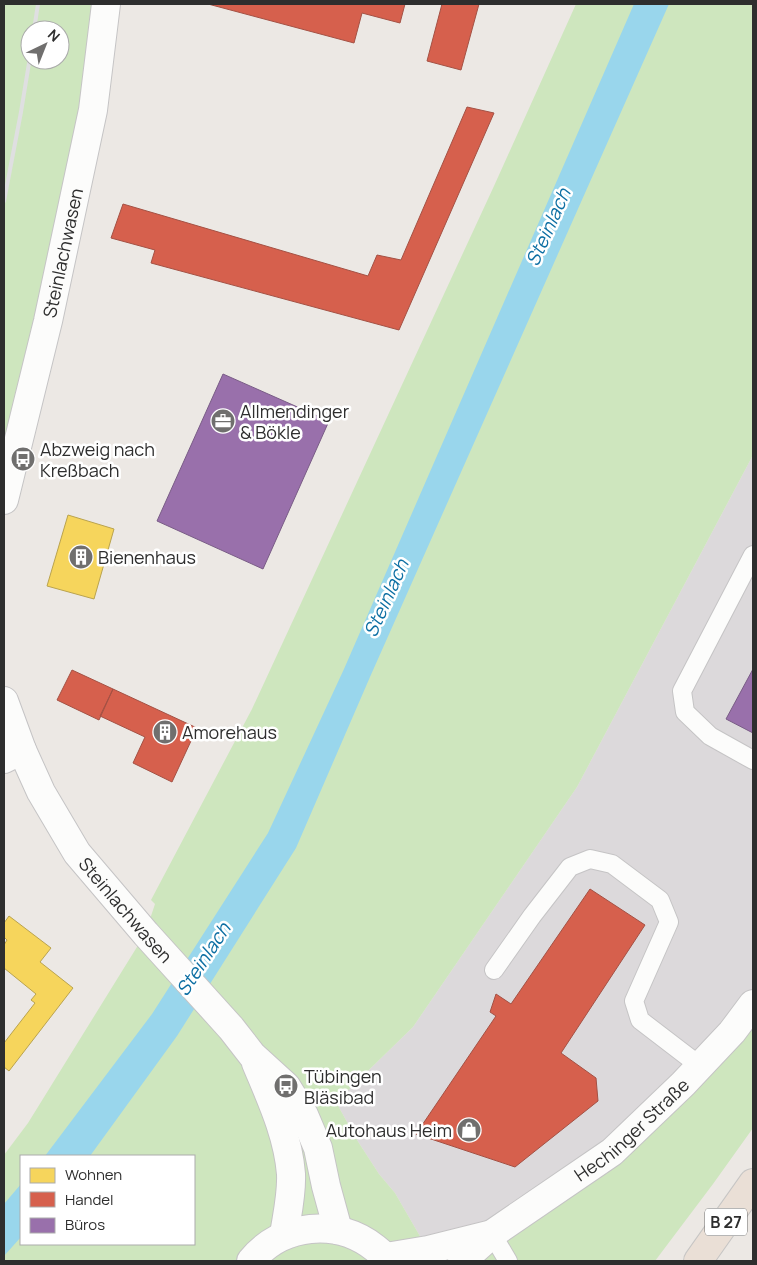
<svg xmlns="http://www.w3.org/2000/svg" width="757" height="1265" viewBox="0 0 757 1265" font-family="Manrope,sans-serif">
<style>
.industrial{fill:#dcd9db}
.green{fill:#cee6be;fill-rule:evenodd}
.water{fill:#99d6ec}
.homes{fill:#f6d55c;stroke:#baa34e}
.shops{fill:#d6604d;stroke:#a45144}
.offices{fill:#9970ab;stroke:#795c86}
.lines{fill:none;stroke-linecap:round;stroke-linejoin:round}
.lane-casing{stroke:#c5c4c5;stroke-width:20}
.street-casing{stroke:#c5c4c5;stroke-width:30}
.secondary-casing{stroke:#c5c4c5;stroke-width:30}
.highway-casing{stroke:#c6c5c4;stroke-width:30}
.lane{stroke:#fcfcfb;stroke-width:18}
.street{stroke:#fcfcfb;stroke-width:28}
.secondary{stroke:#fcfcfb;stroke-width:28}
.highway{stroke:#eadfd6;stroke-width:28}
.rail{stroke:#dfdfe1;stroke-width:4}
.labels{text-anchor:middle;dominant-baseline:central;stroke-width:5;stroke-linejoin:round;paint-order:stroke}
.shield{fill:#fff;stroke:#6d6d6d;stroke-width:1}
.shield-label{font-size:16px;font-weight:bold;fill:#2e2e2e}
.street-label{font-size:18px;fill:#2e2e2e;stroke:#fff}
.poi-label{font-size:18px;fill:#2e2e2e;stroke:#fff;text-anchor:start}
.water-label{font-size:19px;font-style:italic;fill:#0d6fa3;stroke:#fff}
</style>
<rect width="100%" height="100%" fill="#ece8e4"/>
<path class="industrial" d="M 753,455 L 753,1004 L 683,1084 L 492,1234 L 428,1250 L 395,1193 L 379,1174 L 357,1140 L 336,1102 L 413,1027 L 577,787 Z"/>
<path class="green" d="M 4,4 L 106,4 L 4,500 ZM 30,30 L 60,30 L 60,60 L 30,60 Z
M 576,4 L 753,4 L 753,455 L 577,787 L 413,1027 L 336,1102 L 357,1140 L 379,1174 L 395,1193 L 428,1250 L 492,1234 L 612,1152 L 753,1004 L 753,1128 L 713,1184 L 655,1261 L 4,1261 L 4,1155 L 28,1123 L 145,934 L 155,904 L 151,900 L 252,709 L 494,186 ZM 21,1156 L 194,1156 L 194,1244 L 21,1244 Z"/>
<path class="water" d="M 634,4 L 669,4 L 370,677 L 296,848 L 177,1036 L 90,1156 L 45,1156 L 152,1014 L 268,833 L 344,669 Z
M 21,1184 L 21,1237 L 4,1256 L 4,1204 Z"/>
<path class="homes" d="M 68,515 L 114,529 L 94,599 L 47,586 Z
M 9,916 L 51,948 L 40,962 L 73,988 L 9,1071 L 4,1067 L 4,1043 L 35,1003 L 31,1000 L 36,994 L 4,968 L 4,945 L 7,940 L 4,937 L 4,923 Z"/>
<path class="shops" d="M 208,4 L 405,4 L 400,23 L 362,13 L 354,43 Z
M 442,4 L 479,4 L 461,70 L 427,61 Z
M 467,107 L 494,113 L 399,330 L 151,263 L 155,250 L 111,238 L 123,204 L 368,276 L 377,255 L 401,260 Z
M 72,670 L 113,689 L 99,720 L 57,700 Z
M 113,689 L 197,728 L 172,782 L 133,763 L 145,737 L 100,716 Z
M 590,889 L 645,925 L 561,1053 L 596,1078 L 598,1101 L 515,1167 L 416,1134 L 496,1016 L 490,1012 L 496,994 L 511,1004 Z"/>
<path class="offices" d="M 223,374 L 329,421 L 263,569 L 157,521 Z
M 753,669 L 753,733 L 726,719 Z"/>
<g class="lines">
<defs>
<path id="lane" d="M 753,555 L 682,691 L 685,712 L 710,736 L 753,760
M 494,970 L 532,916 L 570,867 L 590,859 L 612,864 L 660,900 L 669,922 L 634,1001 L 640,1020 L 700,1066
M 492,1234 L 508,1261"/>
<g id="street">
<path d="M 4,759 L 22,750"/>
<path d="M 386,1257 L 428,1250 L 488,1235"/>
<path id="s1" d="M 462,1261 L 492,1234 L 612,1152 L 683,1084 L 732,1032 L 753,1004"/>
</g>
<g id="secondary">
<path id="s2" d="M 4,500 L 48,321 L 93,110 L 106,4"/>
<path id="s3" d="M 4,701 L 22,750 L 41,792 L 77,853 L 146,934 L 231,1028 L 252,1055 L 286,1086 L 304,1115 L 318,1148 L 326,1186 L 338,1230"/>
<path d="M 256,1063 C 271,1099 288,1135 291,1174 C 292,1194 287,1215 284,1235"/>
<path d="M 251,1261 C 282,1223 337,1218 375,1248 C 380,1252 385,1256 389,1261"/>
</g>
<path id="highway" d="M 698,1261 L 753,1183"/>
</defs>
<use href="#lane" class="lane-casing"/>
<use href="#street" class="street-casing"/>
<use href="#secondary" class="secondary-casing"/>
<use href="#highway" class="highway-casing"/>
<use href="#lane" class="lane"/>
<use href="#street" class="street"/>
<use href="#secondary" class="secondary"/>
<use href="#highway" class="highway"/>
<path class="rail" d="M 34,30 L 38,4
M 4,201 L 21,112 L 30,57"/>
</g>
<defs>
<symbol id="office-disc" viewBox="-11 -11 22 22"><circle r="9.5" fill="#706f6e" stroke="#fff"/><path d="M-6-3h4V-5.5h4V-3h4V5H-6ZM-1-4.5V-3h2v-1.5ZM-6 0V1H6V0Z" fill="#fff"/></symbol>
<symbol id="bus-disc" viewBox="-11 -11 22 22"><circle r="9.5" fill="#706f6e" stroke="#fff"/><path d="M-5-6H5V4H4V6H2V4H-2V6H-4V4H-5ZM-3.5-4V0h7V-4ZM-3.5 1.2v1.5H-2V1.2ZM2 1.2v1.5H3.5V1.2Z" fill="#fff"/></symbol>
<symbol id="building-disc" viewBox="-11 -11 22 22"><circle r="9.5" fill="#706f6e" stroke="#fff"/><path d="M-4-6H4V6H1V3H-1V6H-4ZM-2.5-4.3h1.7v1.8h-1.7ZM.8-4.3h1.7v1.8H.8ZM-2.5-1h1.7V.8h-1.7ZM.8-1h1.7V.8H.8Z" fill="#fff"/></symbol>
<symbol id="shop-disc" viewBox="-11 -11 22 22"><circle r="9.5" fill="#706f6e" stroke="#fff"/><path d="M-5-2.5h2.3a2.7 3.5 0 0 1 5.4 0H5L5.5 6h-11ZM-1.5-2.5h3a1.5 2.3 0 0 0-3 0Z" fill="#fff"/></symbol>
</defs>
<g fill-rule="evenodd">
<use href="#office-disc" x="209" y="407" width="28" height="28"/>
<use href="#bus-disc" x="9" y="445" width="28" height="28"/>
<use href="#building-disc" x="67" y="543" width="28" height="28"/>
<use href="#building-disc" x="151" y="718" width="28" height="28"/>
<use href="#bus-disc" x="272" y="1072" width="28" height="28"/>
<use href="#shop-disc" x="455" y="1116" width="28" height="28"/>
</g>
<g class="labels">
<rect class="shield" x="705" y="1208.5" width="42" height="27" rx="4"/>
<g class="shield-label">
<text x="726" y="1222">B 27</text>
</g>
<g class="street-label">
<text stroke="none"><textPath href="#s2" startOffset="254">Steinlachwasen</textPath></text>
<text stroke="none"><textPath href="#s3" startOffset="244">Steinlachwasen</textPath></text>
<text stroke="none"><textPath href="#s1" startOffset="215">Hechinger Straße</textPath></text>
</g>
<g class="poi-label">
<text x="240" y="411">Allmendinger<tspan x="240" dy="21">&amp; Bökle</tspan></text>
<text x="40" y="449">Abzweig nach<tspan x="40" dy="21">Kreßbach</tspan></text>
<text x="98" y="557">Bienenhaus</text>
<text x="182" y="732">Amorehaus</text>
<text x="304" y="1076">Tübingen<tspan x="304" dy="21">Bläsibad</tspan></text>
<text x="452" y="1130" text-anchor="end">Autohaus Heim</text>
</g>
<g class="water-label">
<text transform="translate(548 227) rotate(-66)">Steinlach</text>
<text transform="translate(386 598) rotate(-66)">Steinlach</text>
<text transform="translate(203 959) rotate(-57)">Steinlach</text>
</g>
</g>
<rect width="757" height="1265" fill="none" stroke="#2e2e2e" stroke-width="10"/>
<rect x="20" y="1155" width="175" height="90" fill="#ffffff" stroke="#ababab"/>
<rect x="30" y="1168" width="25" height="15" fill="#f6d55c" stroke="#ababab"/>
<text x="65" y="1180" font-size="15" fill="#2e2e2e">Wohnen</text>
<rect x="30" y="1192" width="25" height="15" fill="#d6604d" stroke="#ababab"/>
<text x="65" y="1205" font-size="15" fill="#2e2e2e">Handel</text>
<rect x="30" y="1218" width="25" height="15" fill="#9970ab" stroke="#ababab"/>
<text x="65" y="1230" font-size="15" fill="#2e2e2e">Büros</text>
<g transform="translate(45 45) rotate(43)"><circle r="24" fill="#ffffff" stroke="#ababab"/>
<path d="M0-4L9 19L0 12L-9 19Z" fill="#706f6e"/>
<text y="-8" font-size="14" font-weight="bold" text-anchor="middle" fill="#2e2e2e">N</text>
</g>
</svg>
